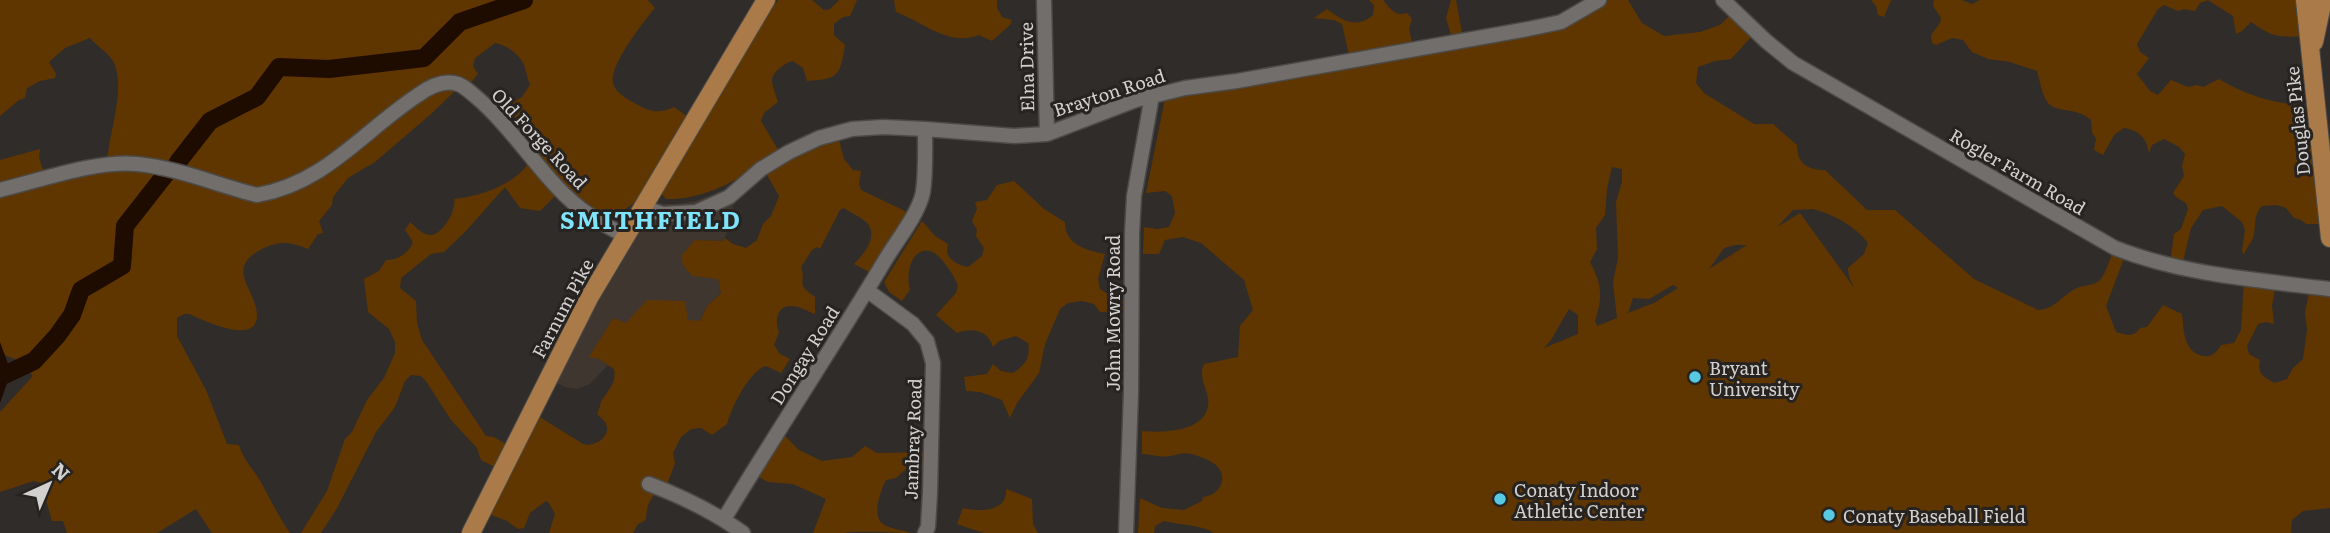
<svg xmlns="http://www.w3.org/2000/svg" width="2330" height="533" viewBox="0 0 2330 533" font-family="Literata,serif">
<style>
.built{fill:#3e362f}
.green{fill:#603600;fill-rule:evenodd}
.water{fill:#1f0c00}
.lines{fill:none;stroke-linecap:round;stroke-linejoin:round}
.river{stroke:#1f0c00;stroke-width:18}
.minor-casing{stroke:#4c4a47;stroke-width:17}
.major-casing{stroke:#4c4a47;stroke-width:20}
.minor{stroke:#726e6b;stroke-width:14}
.major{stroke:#aa7b48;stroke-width:18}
.poi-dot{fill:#57c9e2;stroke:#262320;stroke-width:2.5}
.labels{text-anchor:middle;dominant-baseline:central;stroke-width:6;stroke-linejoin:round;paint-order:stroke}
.street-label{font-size:18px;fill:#d3d1cf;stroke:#262320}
.poi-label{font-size:18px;fill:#d3d1cf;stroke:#262320;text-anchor:start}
.district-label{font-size:24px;font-weight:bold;letter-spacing:2px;fill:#7ee4fb;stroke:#262320}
</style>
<rect width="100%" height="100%" fill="#302c29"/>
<path class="built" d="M 723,191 L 735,210 L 733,220 L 723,241 L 695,240 L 718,279 L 721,292 L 707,306 L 700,321 L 626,323 L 613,318 L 590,356 L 599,359 L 608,365 L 590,384 L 577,389 L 565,387 L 549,379 L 643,200 L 665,204 L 676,204 L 695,201 Z"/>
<path class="green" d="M 0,0 L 648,0 L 655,8 C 644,21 608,67 613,83 C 616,94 629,100 638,105 C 651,112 660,114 674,107 L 688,117 L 636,201 C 628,209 614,216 602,214 C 574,208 518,134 498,111 L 522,97 L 530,85 C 527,78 526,68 523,63 C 518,53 506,45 495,43 L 475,58 L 473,66 L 478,74 L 466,88 L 458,88 L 431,114 L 375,162 L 348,178 L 333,197 L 332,205 L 319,221 L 323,233 L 318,234 L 308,249 C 291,242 280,240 262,249 C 227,267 251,285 256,308 C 265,350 205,321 189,314 L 184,314 L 177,318 L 177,336 L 206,390 L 227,444 L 239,445 C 243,460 255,471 262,484 C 271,501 279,517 290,533 L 212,533 L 196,509 L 157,533 L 67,533 L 63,521 L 52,521 L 41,483 L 34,481 L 0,492 L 0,412 L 33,376 L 20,361 L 7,356 L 0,350 L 0,160 L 40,149 L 39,158 L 46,178 L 107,164 C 108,136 127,86 113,61 C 108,53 96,45 90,38 L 65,48 L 49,62 L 56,74 L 55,78 L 40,81 L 27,88 L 25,98 L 19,100 L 0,116 Z
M 778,0 L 812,0 L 824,10 L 830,9 L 839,0 L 857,0 L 850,16 L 843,17 L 834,24 L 834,35 L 845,45 C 840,76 839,79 807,81 L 803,68 L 793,61 C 785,63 773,71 772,80 C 771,82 777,99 778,102 L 764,113 L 761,121 L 780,153 C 744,175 709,200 666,199 L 659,190 L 662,182 Z
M 894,0 L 997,0 L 997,8 L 1002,17 L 1012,20 L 1010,25 L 992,41 L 979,35 C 949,47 923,22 896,12 Z
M 1369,0 L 1383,0 C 1391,9 1395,17 1407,13 L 1412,19 L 1409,29 L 1412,42 L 1349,55 L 1342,24 L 1334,20 L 1314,18 L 1327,9 C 1342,21 1357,29 1373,15 L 1374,5 Z
M 1451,0 L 1456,0 L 1462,33 L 1451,35 L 1446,18 Z
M 1608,0 L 1628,0 L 1642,23 L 1664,36 L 1700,32 L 1720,25 L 1731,14 L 1753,35 L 1731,59 L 1715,61 L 1698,67 L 1696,83 L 1704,93 L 1754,124 L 1773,124 L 1797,145 C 1797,164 1808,170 1825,170 L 1867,210 L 1895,210 L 1974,279 L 2038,310 C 2056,309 2062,295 2077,288 C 2084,285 2093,286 2099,281 C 2106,275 2109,259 2114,251 L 2126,253 L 2106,306 L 2116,332 C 2127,335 2133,338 2140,328 L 2147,327 L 2163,305 L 2182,314 C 2184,330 2183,353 2204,356 C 2213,357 2217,352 2221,345 L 2234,343 L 2241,330 L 2244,280 L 2276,283 L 2272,306 L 2274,324 L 2266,322 L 2258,324 L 2247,346 L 2249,354 L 2260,360 C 2257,374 2263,377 2275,383 L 2287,379 L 2293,368 L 2303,359 L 2307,330 L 2305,312 L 2310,289 L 2330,290 L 2330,508 L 2303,511 L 2292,520 L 2291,533 L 1214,533 C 1202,525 1180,525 1164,521 L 1155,526 L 1154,533 L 1138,533 L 1140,498 L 1162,508 L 1184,510 L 1202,501 L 1203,497 C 1219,496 1229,478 1217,466 C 1211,460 1199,456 1191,454 C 1182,452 1178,455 1170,456 C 1162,458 1150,454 1142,454 L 1142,431 C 1162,433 1204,432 1208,406 C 1211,393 1197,380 1204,364 L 1238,357 L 1240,326 L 1253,310 L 1244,280 L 1201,243 L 1183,237 L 1165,240 L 1159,254 L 1143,254 L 1144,227 L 1157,229 L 1169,227 L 1175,213 L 1172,196 L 1165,191 L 1146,193 L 1165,99 L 1581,17 ZM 1612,167 L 1622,169 L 1622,182 L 1616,202 L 1618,258 L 1613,282 L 1617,318 L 1597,326 L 1595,321 C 1603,296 1602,285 1590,262 L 1597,249 L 1596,228 L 1605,215 L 1607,189 ZM 1813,209 C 1833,214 1855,226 1868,243 L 1864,254 L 1848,268 L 1849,277 L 1855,289 L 1800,213 L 1777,227 L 1793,210 ZM 1735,245 L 1747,245 L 1709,269 L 1724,248 ZM 1673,285 L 1678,288 L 1654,303 L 1628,313 L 1633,298 L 1649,299 ZM 1569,309 L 1578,315 L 1578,334 L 1544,348 L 1551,340 Z
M 1871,0 L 1891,0 L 1884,17 L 1878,15 L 1876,6 Z
M 1934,0 L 1962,0 L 1972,4 L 1980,0 L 2324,0 L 2309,36 C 2280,37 2275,39 2251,22 L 2242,31 L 2236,34 L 2233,16 L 2208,0 L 2200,3 L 2195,11 L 2184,9 L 2178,11 L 2164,5 L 2158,9 L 2137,44 L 2140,52 L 2149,58 L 2137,74 L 2150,91 L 2158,95 L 2171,80 L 2188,87 L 2197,85 L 2203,87 L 2219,79 C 2249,97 2280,106 2316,105 L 2328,224 L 2306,224 L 2301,220 L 2294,218 L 2286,208 L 2277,205 L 2262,206 C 2251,218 2258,228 2252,240 C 2249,246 2246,248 2244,255 L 2242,251 L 2245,230 L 2242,222 L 2222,206 L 2203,210 L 2191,228 L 2182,266 L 2170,264 L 2174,234 L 2181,229 L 2188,209 L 2186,203 L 2176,197 L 2173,193 L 2184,176 L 2182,166 L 2185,154 L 2179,147 L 2164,139 L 2152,145 L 2149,153 C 2146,137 2140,131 2124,128 L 2114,135 L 2103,155 L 2094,150 L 2096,139 L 2092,132 L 2091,120 C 2079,108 2056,112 2049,104 C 2042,96 2040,81 2037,71 L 2010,62 L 1988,59 L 1972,52 L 1963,40 L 1952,38 L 1936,45 L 1932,43 L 1931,35 L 1940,23 L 1941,18 L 1933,6 Z
M 833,136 L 838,136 L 844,159 L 853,170 L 861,171 L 859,184 L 861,190 L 907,212 L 871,273 L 854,264 C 863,255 878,238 868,224 C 863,218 851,213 844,208 L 840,210 L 820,249 L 817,247 L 812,250 L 801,267 C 807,284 794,283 815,297 L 815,314 C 809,312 799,306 792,306 C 777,305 774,321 779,332 L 774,345 L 780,354 L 790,359 L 781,373 L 766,366 C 748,372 732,407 727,424 L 712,435 L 701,428 L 691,429 L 681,437 L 673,453 L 675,463 L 666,488 C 651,491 646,507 646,520 L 638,524 L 633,533 L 549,533 L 555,514 L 549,503 L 546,501 L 530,513 L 524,528 L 518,529 L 507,521 L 489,514 L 538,416 L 583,444 C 596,448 613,435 605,422 C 605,421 598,415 597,414 C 599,410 600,406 601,402 C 607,391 617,384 614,369 L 599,359 L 589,357 L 613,318 L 626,323 L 647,300 L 685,301 L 688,320 L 700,321 L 707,306 L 721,293 L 718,279 L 692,276 L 683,265 L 681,256 L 695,240 L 723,241 L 725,238 L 733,244 L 746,248 L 757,240 L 763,224 L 771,216 L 779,196 L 766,173 Z
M 529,163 L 557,194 L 540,211 L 520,208 L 505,187 L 465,232 L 444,252 L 431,254 L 401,278 L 400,288 L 416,301 L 417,323 L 422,340 L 486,436 L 494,437 L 509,446 L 498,469 L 481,460 L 477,448 L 451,420 L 426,381 L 421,376 L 411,375 L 405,381 L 395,407 L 376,432 L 337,508 L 321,533 L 301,533 L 327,491 L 345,439 L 352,432 L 367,400 L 384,378 L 395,353 L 395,342 L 389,329 L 368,312 L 364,279 L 379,271 L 386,260 C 399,260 409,253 413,242 L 405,230 L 410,222 C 415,226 422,235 430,235 C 442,236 457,210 454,199 C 481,196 512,186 529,163 Z
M 1014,181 L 1044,209 L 1065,222 C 1065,245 1086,250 1105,254 L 1098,279 L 1100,289 L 1106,293 L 1131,294 L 1133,311 L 1100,312 L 1094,304 L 1082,301 L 1068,303 L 1060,309 L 1045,344 L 1039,373 L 1017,403 L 1010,418 L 1002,400 L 980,392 L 966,391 L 964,377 L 987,374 L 993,364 L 1001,371 L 1013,373 C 1025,365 1031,358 1028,343 L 1016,336 L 999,341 L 993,347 C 989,331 972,327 957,333 L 936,315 L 956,293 L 958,285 C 954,276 940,252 929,251 C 909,248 906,278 910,290 L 902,301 L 889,292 L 884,282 L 922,221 L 935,236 L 948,244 C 943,258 957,265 968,267 L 982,256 L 984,248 L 976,236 L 977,230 L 972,221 L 977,209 L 975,202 L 987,200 L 997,185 Z
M 785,436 L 799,450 L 822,461 L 852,457 L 865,446 L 877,453 L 929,452 L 928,471 L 906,469 L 896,478 L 886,480 C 881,490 871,515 883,524 C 890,529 903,530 911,533 C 898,533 852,530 844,533 L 813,533 L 826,499 L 793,484 L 768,482 L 759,477 Z
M 1006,489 L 1032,499 L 1033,524 L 1038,533 L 984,533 L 957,524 L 963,508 C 980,512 1008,512 1006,489 Z"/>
<path class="water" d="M 0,342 L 11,372 L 0,403 Z"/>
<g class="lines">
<path class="river" d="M 178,162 L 210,121 L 257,97 L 279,67 L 329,69 L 424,58 L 460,22 L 524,0
M 0,377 L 34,361 L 57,336 L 72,315 L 81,290 L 122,266 L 125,226 L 165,175"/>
<defs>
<path id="minor" d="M 1044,0 L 1047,134
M 1723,0 L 1766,41 L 1793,63 L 2115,248 C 2184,275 2257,280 2330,289
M 0,190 C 41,180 96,160 137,164 C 178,168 217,185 257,195 C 326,183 363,131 418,95 C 429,87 443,79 458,84 C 464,86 470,92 475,96 C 506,122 529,157 557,187 C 577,209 600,223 626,236
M 644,208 L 663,214 L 696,212 L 729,197 L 761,169 L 789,152 L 819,138 L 852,129 L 883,127 L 925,129 L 1014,136 L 1047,134 L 1136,100 L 1185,88 L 1237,81 L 1528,29 L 1561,22 L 1599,0
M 868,291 L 913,324 L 927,341 L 933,363 L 930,493 L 928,527 L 925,533
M 649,484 C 683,497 713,511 743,533
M 724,519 C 777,431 834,346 887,257 C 898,239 919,213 923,192 C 926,172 925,149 925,129
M 1126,533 L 1131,393 L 1132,233 L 1134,196 L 1152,96"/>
<path id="major" d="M 2305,0 L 2330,238
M 2314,42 L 2323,0
M 471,533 L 589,298 L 766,0"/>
</defs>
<use href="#minor" class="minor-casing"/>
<use href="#major" class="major-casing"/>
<use href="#minor" class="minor"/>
<use href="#major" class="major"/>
</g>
<g class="poi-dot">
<circle cx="1695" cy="377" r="7"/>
<circle cx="1500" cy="499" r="7"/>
<circle cx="1829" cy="515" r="7"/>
</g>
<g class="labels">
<g class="street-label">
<text transform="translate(1026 67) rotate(-91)">Elna Drive</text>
<text transform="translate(1109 92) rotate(-18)">Brayton Road</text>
<text transform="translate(2297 121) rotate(-96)">Douglas Pike</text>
<text transform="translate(540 138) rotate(47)">Old Forge Road</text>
<text transform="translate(2018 171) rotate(30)">Rogler Farm Road</text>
<text transform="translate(562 308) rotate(-62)">Farnum Pike</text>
<text transform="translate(1112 313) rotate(-90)">John Mowry Road</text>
<text transform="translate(804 355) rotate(-58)">Dongay Road</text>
<text transform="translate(912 439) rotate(-88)">Jambray Road</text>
</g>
<g class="poi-label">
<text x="1709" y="367">Bryant<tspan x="1709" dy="21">University</tspan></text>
<text x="1514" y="489">Conaty Indoor<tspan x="1514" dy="21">Athletic Center</tspan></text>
<text x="1843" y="515">Conaty Baseball Field</text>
</g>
<g class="district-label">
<text x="651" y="218">SMITHFIELD</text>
</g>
</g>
<g transform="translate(49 484) rotate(44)" stroke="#262320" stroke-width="5" paint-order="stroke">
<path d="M0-5L12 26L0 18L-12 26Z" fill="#d3d1cf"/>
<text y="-10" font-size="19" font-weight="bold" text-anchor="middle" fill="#d3d1cf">N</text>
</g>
</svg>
